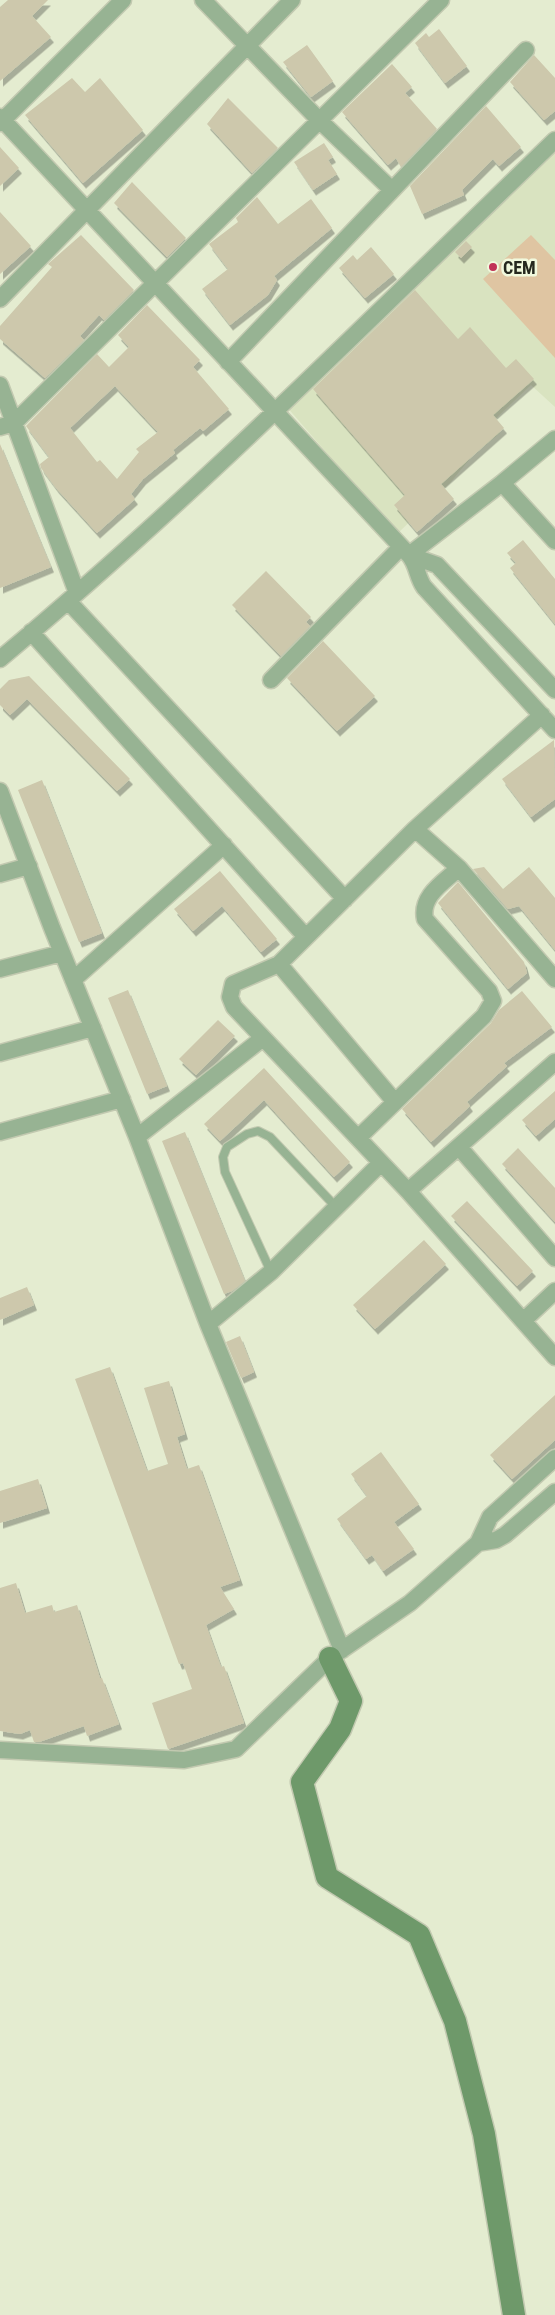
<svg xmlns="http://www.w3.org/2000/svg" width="555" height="2315" viewBox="0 0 555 2315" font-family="'Roboto Condensed',sans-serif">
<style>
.built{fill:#d9e3c0}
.green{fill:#dfc5a2}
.building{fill:#cdc8ac;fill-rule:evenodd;filter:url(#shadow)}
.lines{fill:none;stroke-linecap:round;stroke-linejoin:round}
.lane-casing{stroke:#c2c9b0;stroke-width:10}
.street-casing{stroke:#c2c9b0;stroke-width:19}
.secondary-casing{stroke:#c2c9b0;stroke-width:25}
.lane{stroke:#97b393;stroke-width:8}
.street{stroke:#97b393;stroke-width:16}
.secondary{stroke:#6e996a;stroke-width:22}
.poi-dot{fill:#c13157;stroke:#f1f9dd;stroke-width:2}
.labels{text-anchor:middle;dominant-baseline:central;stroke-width:5;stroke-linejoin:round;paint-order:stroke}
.poi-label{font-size:18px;font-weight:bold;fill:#25281e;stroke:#f1f9dd;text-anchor:start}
</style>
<defs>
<filter id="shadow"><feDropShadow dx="3" dy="5.5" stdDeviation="0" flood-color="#0004"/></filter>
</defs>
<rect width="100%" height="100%" fill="#e4ecd0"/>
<path class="built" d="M 555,149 L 555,407 L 531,385 L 493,421 L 500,433 L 473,455 L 450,483 L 397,534 L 286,406 Z"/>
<path class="green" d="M 531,235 L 555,260 L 555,358 L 483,279 Z"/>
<path class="building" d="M 8,0 L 48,0 L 32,16 L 51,37 L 0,81 L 0,7 Z
M 439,29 L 467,66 L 445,83 L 415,43 L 426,33 L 429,37 Z
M 307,45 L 333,81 L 311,97 L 283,62 Z
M 534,55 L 555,78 L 555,111 L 544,120 L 510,82 Z
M 392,64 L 412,87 L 405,93 L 437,129 L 401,167 L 396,158 L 388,165 L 342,112 Z
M 72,78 L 85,92 L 100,78 L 143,130 L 83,183 L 25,115 Z
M 228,98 L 278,148 L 252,173 L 207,124 Z
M 486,106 L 521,147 L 499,166 L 493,159 L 462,190 L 464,195 L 422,214 L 410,186 Z
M 324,143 L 333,157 L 328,160 L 337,174 L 313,190 L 294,162 Z
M 0,147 L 19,168 L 0,186 Z
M 132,182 L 186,238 L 167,257 L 114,203 Z
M 257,197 L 278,224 L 311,199 L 332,228 L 274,276 L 277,280 L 268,295 L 230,325 L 202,289 L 228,269 L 209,244 L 238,222 L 236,218 Z
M 0,212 L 31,246 L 0,274 Z
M 81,235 L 134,290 L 104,320 L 99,315 L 80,336 L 84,340 L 45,378 L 0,339 L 0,326 L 52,267 L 48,264 Z
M 466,241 L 472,247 L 461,258 L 455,252 Z
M 371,247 L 394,274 L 365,298 L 339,268 L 353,255 L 357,260 Z
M 415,290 L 458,339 L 470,327 L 506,368 L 516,359 L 534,379 L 493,415 L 504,428 L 441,484 L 454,499 L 417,532 L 394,505 L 405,495 L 313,389 Z
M 147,305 L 200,360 L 193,367 L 229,409 L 203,431 L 200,428 L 173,450 L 175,453 L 143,479 L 131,494 L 135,499 L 97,533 L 56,488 L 41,468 L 40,464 L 49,457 L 26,426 L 97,354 L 109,367 L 129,347 L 118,335 ZM 115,386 L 158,432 L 136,449 L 139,452 L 117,479 L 100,460 L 97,462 L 70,428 Z
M 0,444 L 51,567 L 0,588 Z
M 523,540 L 555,579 L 555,624 L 510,568 L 516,563 L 507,553 Z
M 266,571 L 311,617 L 306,622 L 310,626 L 281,656 L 232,605 Z
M 323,641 L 375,696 L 337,731 L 287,678 Z
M 29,676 L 130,779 L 117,791 L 27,699 L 10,715 L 0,705 L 0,689 L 9,680 Z
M 554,740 L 555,799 L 531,817 L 502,779 Z
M 42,780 L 102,933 L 79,942 L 18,790 Z
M 484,867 L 503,889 L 529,867 L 555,898 L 555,950 L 519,906 L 508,909 L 473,869 Z
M 220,871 L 277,939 L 261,952 L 222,906 L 193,931 L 174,909 Z
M 458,882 L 524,962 L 527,973 L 508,989 L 438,903 Z
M 128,990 L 167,1086 L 147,1094 L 108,998 Z
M 522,991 L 552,1027 L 504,1063 L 507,1066 L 467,1102 L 470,1106 L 431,1142 L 402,1109 L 491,1023 L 499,1010 Z
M 218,1020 L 235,1036 L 196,1075 L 179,1059 Z
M 264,1068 L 350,1162 L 334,1177 L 264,1100 L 220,1141 L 204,1124 Z
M 555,1091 L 555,1119 L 536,1136 L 522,1120 Z
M 185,1132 L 245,1281 L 232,1291 L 224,1294 L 162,1141 Z
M 518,1148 L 555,1188 L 555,1222 L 502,1164 Z
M 467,1201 L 533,1271 L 517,1286 L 451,1216 Z
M 424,1240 L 446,1264 L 375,1329 L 353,1305 Z
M 27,1287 L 34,1305 L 0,1320 L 0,1298 Z
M 240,1336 L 254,1372 L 241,1378 L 226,1342 Z
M 110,1367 L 147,1471 L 168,1464 L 144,1388 L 169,1381 L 185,1434 L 177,1437 L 187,1469 L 199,1465 L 240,1580 L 220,1587 L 234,1609 L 206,1625 L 221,1667 L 224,1666 L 244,1723 L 168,1749 L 152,1703 L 192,1689 L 183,1663 L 179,1664 L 75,1379 Z
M 555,1395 L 555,1440 L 512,1479 L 490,1455 Z
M 381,1452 L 419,1504 L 394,1522 L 414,1549 L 383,1571 L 372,1555 L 366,1559 L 337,1519 L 367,1496 L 351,1474 Z
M 38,1479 L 47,1508 L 0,1523 L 0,1491 Z
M 16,1583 L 25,1613 L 52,1605 L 54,1612 L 77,1605 L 100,1678 L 102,1678 L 119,1724 L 87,1736 L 84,1726 L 39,1742 L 34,1742 L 30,1730 L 20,1734 L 0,1731 L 0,1588 Z"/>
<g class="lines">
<defs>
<path id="lane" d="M 271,1272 L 225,1172 L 223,1157 L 227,1147 L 247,1134 L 258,1131 L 270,1137 L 336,1207"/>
<path id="street" d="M 203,0 L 319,120 L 392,190
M 0,117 L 409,555 C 417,564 417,577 424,587 L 555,730
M 0,123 L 123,0
M 0,299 L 292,0
M 228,362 L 526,50
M 0,385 L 77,593
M 0,427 L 14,423 L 441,0
M 502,483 L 555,541
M 409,555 L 502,483 L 555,439
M 414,561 L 423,560 L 437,565 L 555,690
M 68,601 L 345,899
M 31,632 L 306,937
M 0,659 C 194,497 373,316 555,140
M 271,680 L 401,547
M 542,715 L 415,829 L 279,964 L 233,984 L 230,997 L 234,1007 L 408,1191 L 555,1357
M 0,791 L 52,928 L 137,1137 L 208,1324 L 342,1650
M 415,829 L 459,868 L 555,979
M 0,874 L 29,866
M 279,964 L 395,1102
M 0,969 L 62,953
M 73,980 L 224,845
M 0,1053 L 93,1028
M 0,1132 L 122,1099
M 137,1137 L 263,1038
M 358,1138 L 484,1016 L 493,1001 L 489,991 L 425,919 C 420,896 444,882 459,868
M 459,1147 L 555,1258
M 408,1191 L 555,1062
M 523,1321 L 555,1291
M 208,1324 L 271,1272 L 381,1163
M 478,1543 L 496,1540 L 505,1535 L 555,1492
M 0,1750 L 184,1760 L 236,1749 L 330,1658 L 410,1603 L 478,1543 L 490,1517 L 555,1458"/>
<path id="secondary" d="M 330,1658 L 351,1701 L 340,1729 L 302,1782 L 327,1877 L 419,1935 L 455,2021 L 484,2134 L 514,2315"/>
</defs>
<use href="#lane" class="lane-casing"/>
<use href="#street" class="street-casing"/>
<use href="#secondary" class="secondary-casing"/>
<use href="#lane" class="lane"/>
<use href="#street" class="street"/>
<use href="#secondary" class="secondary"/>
</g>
<circle class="poi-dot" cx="493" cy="267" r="5"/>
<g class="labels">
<g class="poi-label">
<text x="503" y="267">CEM</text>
</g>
</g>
</svg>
